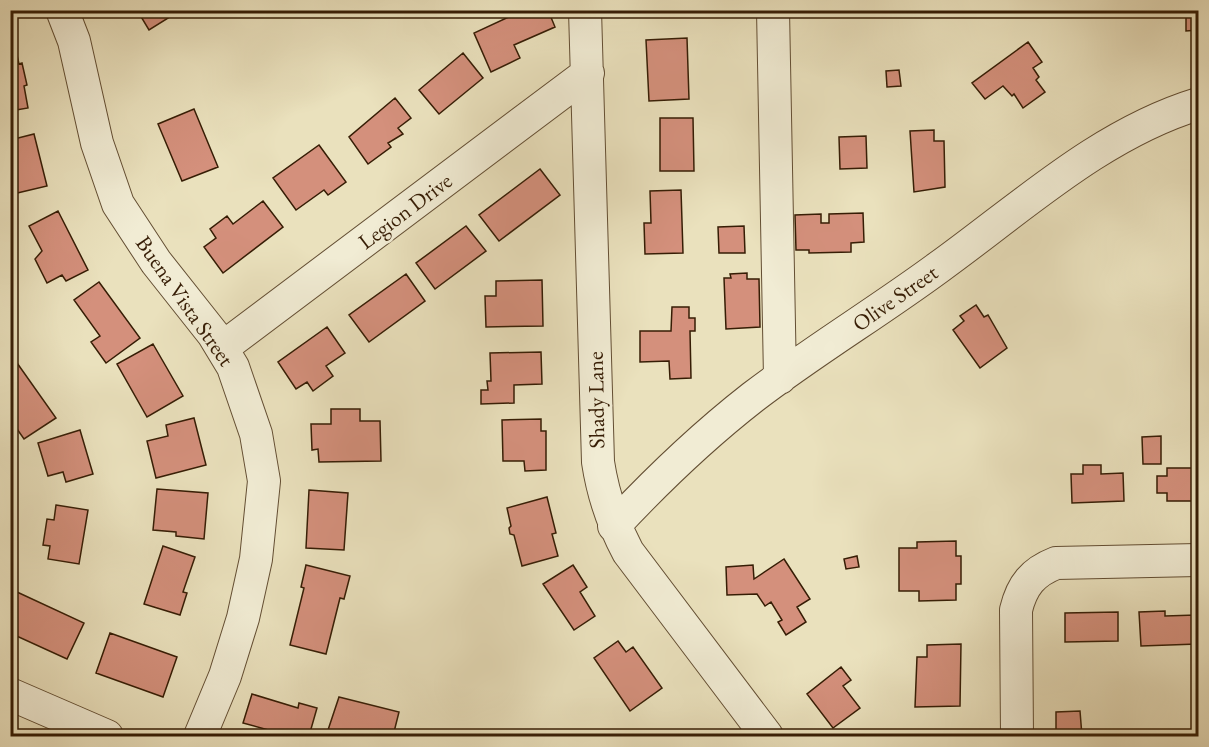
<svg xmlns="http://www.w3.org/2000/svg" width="1209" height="747" viewBox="0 0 1209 747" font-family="'EB Garamond',serif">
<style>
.building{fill:#d4907c;stroke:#361d05;stroke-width:1.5}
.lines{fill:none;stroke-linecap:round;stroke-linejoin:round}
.minor-casing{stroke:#634e33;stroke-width:34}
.minor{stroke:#f1ecd4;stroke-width:32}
.labels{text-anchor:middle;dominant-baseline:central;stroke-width:5;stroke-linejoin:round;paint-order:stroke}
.street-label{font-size:22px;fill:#361d05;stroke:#f1ecd4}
</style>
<rect width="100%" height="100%" fill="#eae1bd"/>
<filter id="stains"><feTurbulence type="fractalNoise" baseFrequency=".00333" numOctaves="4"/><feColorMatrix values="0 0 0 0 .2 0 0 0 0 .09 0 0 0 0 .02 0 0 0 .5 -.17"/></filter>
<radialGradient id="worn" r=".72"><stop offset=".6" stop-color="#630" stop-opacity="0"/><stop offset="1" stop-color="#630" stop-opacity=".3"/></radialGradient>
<path class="building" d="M 137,10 L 181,10 L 149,30 Z
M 524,10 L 548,10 L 555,27 L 514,45 L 520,58 L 491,72 L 474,33 Z
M 1186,10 L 1198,10 L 1198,30 L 1186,31 Z
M 687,38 L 689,99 L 649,101 L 646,40 Z
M 1028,42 L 1042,62 L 1033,68 L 1039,77 L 1036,80 L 1045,92 L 1023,108 L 1014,94 L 1012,96 L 1003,86 L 985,99 L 972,83 Z
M 16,51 L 19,64 L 22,63 L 27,85 L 24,86 L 28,108 L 10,111 L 10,52 Z
M 463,53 L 483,78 L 439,114 L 419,90 Z
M 899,70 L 901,86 L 887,87 L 886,71 Z
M 395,98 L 411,118 L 398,128 L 403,134 L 388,143 L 391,147 L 368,164 L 349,137 Z
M 194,109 L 218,167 L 182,181 L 158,124 Z
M 660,118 L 693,118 L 694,171 L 660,171 Z
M 934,130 L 934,141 L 944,141 L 945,187 L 914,192 L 910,131 Z
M 34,134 L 47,186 L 13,194 L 10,140 Z
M 866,136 L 867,168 L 840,169 L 839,137 Z
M 319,145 L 346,182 L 328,195 L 324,190 L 296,210 L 273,178 Z
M 540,169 L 560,195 L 499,241 L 479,215 Z
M 681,190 L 683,253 L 645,254 L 644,223 L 651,223 L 650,191 Z
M 263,201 L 283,227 L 223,273 L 204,247 L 216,238 L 210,229 L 227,216 L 233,224 Z
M 58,211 L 88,270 L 66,281 L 62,275 L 47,283 L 35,259 L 42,251 L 29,226 Z
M 863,213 L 864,242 L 851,243 L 851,252 L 809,253 L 809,250 L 796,250 L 795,215 L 821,214 L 821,223 L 829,223 L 829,214 Z
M 466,226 L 486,251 L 435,289 L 416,263 Z
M 744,226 L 745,253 L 719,253 L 718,227 Z
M 747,273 L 747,279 L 759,279 L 760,327 L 726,329 L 724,278 L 731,278 L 730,274 Z
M 406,274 L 425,301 L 369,342 L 349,315 Z
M 542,280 L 543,326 L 486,327 L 485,296 L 496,296 L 496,281 Z
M 99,282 L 140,338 L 106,363 L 91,342 L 100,336 L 74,300 Z
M 976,305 L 984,317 L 988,315 L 1007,348 L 980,368 L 953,330 L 964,321 L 960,316 Z
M 672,307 L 689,307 L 689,318 L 695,318 L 695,331 L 690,331 L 691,378 L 670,379 L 669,361 L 640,362 L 640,331 L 671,331 Z
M 327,327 L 345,353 L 326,366 L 333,376 L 313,391 L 307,382 L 296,389 L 278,362 Z
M 153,344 L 183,396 L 147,417 L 117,364 Z
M 541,352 L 542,384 L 514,385 L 514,403 L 481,404 L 481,390 L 488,390 L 487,381 L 491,381 L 490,353 Z
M 10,353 L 56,418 L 24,439 L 10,419 Z
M 331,409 L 360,409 L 360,421 L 380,421 L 381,461 L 319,462 L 318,449 L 312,450 L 311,424 L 331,424 Z
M 194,418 L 206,465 L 156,478 L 147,441 L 168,436 L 166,425 Z
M 541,419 L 541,431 L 546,431 L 546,470 L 525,471 L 524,461 L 503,461 L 502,420 Z
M 80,430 L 93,474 L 66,482 L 63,472 L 48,476 L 38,443 Z
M 1161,436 L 1161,464 L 1143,464 L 1142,437 Z
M 1083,465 L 1101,465 L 1101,474 L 1123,473 L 1124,501 L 1072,503 L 1071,474 L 1083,474 Z
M 1167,468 L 1198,468 L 1198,501 L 1167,501 L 1167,493 L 1157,493 L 1157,476 L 1167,476 Z
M 157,489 L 208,493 L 204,539 L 176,536 L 176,532 L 153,530 Z
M 309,490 L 348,493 L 344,550 L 306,548 Z
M 547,497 L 556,533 L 552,534 L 558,556 L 522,566 L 514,535 L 510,534 L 509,528 L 511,526 L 507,508 Z
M 56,505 L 88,510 L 79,564 L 48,559 L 50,546 L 43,545 L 47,519 L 54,520 Z
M 956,541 L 956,556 L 961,556 L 961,584 L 956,584 L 956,600 L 919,601 L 919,591 L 899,591 L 899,548 L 917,548 L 917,542 Z
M 163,546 L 195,557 L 183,592 L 187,593 L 180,615 L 144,604 Z
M 857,556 L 859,567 L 846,569 L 844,559 Z
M 784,559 L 810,599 L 797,607 L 806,622 L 786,635 L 778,622 L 782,620 L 771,602 L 765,606 L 757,594 L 727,595 L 726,567 L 753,565 L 754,579 Z
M 306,565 L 350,576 L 344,599 L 340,598 L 326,654 L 290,645 L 304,588 L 301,587 Z
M 573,565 L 587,587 L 580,592 L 595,616 L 574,630 L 543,584 Z
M 17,592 L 84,623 L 67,659 L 10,633 L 10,607 Z
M 1165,611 L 1165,616 L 1196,615 L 1197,644 L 1141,646 L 1139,612 Z
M 1118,612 L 1118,641 L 1065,642 L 1065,613 Z
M 110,633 L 177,657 L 163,697 L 96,673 Z
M 618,641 L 626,652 L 633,647 L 662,688 L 630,711 L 594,658 Z
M 961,644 L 960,706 L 915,707 L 917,657 L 927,657 L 927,645 Z
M 841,667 L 851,680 L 843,686 L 860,708 L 833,728 L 807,694 Z
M 252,694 L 298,708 L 299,703 L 317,708 L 309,736 L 290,736 L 243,723 Z
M 339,697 L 399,712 L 393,736 L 326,736 Z
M 1080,711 L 1082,736 L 1056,736 L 1056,712 Z
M 414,732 L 439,736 L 413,736 Z"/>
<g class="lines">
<defs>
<path id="minor" d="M 62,10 L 74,41 L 97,143 L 118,204 L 156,262 L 213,334 L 233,367 L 256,434 L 264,481 L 256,559 L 243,618 L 225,676 L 200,736
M 585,10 L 598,462 C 603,495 612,522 628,552 L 767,736
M 773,10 L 780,378
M 222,348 L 588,73
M 614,526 C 657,480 703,436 753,397 C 813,351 878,312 939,267 C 1021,208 1100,134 1198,104
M 10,694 L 107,736
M 1017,736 L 1016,610 C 1022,585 1033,572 1056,563 L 1198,560"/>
</defs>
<use href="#minor" class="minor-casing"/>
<use href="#minor" class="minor"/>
</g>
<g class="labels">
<g class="street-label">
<text transform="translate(405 211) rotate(-37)">Legion Drive</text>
<text transform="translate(895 298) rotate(-35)">Olive Street</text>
<text transform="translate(185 301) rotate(55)">Buena Vista Street</text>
<text transform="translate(596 400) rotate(-91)">Shady Lane</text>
</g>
</g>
<rect width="1209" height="747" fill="none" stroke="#eae1bd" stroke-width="36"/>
<rect x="12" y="12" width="1185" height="723" fill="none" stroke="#361d05" stroke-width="3"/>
<rect x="18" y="18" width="1173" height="711" fill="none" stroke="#361d05" stroke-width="1.5"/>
<rect width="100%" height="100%" filter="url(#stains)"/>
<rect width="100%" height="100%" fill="url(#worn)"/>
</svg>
